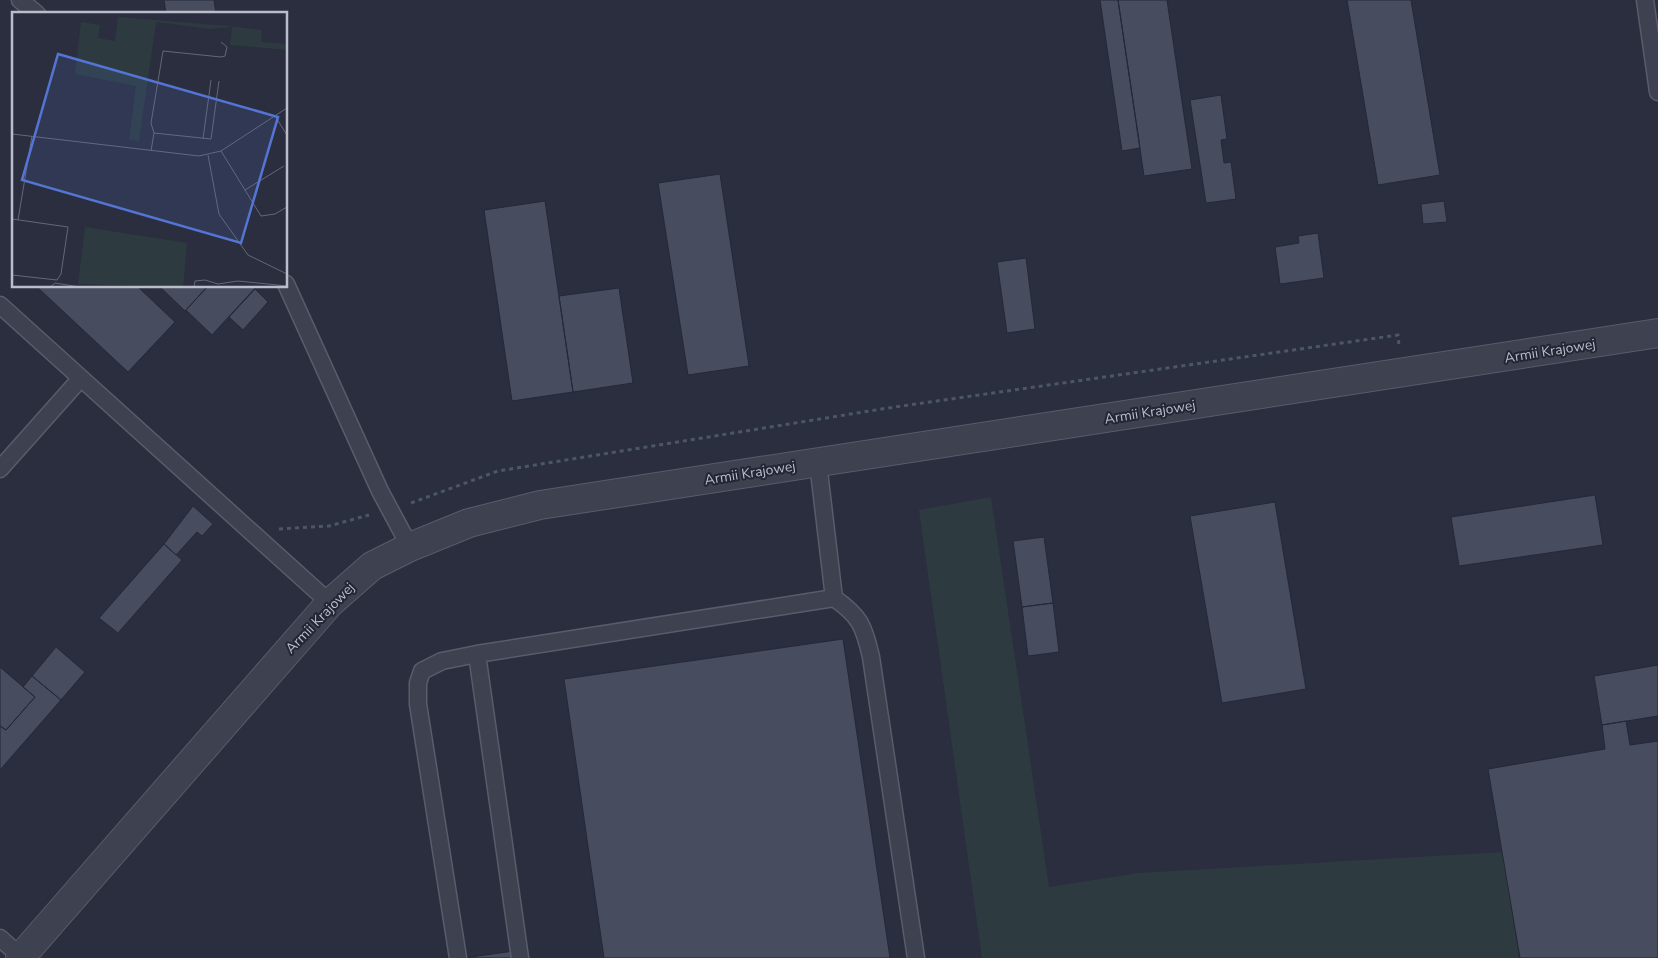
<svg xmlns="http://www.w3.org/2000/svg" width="1658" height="958" viewBox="0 0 1658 958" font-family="'Nunito Sans',sans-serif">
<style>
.green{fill:#2d3b41}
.building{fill:#474c5e;stroke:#252837}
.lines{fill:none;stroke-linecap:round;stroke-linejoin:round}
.service-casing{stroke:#595c6a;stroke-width:19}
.minor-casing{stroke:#595c6a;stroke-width:30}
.path{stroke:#4c585f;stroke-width:3;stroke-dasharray:4 4;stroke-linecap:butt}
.service{stroke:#3e414f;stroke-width:16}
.minor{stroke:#3e414f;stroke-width:28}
.labels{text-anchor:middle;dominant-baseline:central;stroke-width:4;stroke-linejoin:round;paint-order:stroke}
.street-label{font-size:14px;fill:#bbbdca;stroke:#232635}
.inset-road{fill:none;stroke:#646777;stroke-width:1}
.view{fill:#5475d3;fill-opacity:0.15;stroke:#5475d3;stroke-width:2.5}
.inset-edge{fill:none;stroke:#bbbdca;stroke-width:2.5}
</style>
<rect width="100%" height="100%" fill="#2a2e3f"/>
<path class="green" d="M 991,497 L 1049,887 L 1139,873 L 1503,852 L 1519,958 L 982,958 L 919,510 Z"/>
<path class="building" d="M 164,0 L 214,0 L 216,14 L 166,14 Z
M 1100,0 L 1118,0 L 1140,148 L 1122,151 Z
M 1118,0 L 1167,0 L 1192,169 L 1144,176 Z
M 1347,0 L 1411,0 L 1440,175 L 1378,185 Z
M 1221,95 L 1227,139 L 1221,140 L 1224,163 L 1231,162 L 1236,199 L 1206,203 L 1190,100 Z
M 720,174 L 749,366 L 688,375 L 658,183 Z
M 545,201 L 573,392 L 512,401 L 484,210 Z
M 1444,201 L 1447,222 L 1423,224 L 1421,204 Z
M 1318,233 L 1324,278 L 1280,284 L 1275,247 L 1299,243 L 1298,236 Z
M 1026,258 L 1035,329 L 1007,333 L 997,262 Z
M 36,286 L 137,286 L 175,322 L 128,372 Z
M 159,286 L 208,286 L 185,311 Z
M 208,286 L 257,286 L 212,335 L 186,310 Z
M 619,288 L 633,383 L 573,392 L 559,296 Z
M 255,289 L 268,302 L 243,330 L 229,317 Z
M 1595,495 L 1603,545 L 1459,566 L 1451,517 Z
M 1275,502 L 1306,689 L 1222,703 L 1190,516 Z
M 193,506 L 213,524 L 202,536 L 197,532 L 176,555 L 164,544 Z
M 1044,537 L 1053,603 L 1022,607 L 1013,541 Z
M 164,544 L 182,560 L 118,633 L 99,618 Z
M 1053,603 L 1059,652 L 1028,656 L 1022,607 Z
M 843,639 L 890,958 L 604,958 L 564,679 Z
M 56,647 L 85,672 L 61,700 L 32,676 Z
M 1658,665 L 1658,716 L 1602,725 L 1594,676 Z
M 0,667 L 35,697 L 6,730 L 0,726 Z
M 32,676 L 61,700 L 0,770 L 0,726 L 6,730 L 35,697 L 23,687 Z
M 1626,721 L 1630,745 L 1658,741 L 1658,958 L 1520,958 L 1488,769 L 1605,749 L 1602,725 Z
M 514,951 L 515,958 L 464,958 Z"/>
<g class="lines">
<defs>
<path id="service" d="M 20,0 L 37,14
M 1645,0 L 1658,92
M 286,284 L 380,491 L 410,547
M 0,305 L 330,603
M 0,469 L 81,378
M 834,598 C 860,616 864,626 871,657 L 916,958
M 477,654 L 520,958
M 0,938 L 21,957
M 458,958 L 418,704 L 418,683 L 422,671 L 442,661 L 477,654 L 834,598 L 818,463"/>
<path id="minor" d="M 20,958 L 330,603 L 372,566 L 410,547 L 469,523 L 540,505 L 1658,333"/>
</defs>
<use href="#service" class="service-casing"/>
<use href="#minor" class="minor-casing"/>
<path class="path" d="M 411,503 L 498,471 L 888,408 L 1398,335 L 1399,346
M 279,529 L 329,526 L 369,515"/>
<use href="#service" class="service"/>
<use href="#minor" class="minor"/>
</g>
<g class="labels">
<g class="street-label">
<text transform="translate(1550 351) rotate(-9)">Armii Krajowej</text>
<text transform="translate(1150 412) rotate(-9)">Armii Krajowej</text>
<text transform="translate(750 473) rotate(-9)">Armii Krajowej</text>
<text transform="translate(320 618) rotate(-46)">Armii Krajowej</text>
</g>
</g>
<g transform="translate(12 12)">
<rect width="275" height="275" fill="#2a2e3f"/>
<path d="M 106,5 L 216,14 L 250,18 L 249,30 L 275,32 L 275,38 L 218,33 L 220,15 L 198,17 L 144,10 L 127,129 L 117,128 L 124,74 L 63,62 L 69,10 L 88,13 L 86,26 L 103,29 ZM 73,215 L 175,231 L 171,275 L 66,272 Z" fill="#2d3b41"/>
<path class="inset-road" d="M 263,104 L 275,123M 142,121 L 139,111 L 151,39 L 209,45 L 213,44 L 215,35 L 209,30M 0,122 L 187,144 L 209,139 L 275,96M 191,127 L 199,68M 139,139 L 142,121 L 199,127 L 207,69M 209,139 L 249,204 L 263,202 L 275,195M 196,143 L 207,202 L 236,243 L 275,262M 233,178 L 272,154M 0,207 L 56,215 L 49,262 L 45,268 L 0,263M 6,208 L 20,124M 38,275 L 43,271 L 68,275M 182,275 L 183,269 L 193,268 L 206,272 L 226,269 L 275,274"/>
<path class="view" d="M 46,42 L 266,105 L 229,231 L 10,168 Z"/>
<rect width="275" height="275" class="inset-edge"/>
</g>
</svg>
